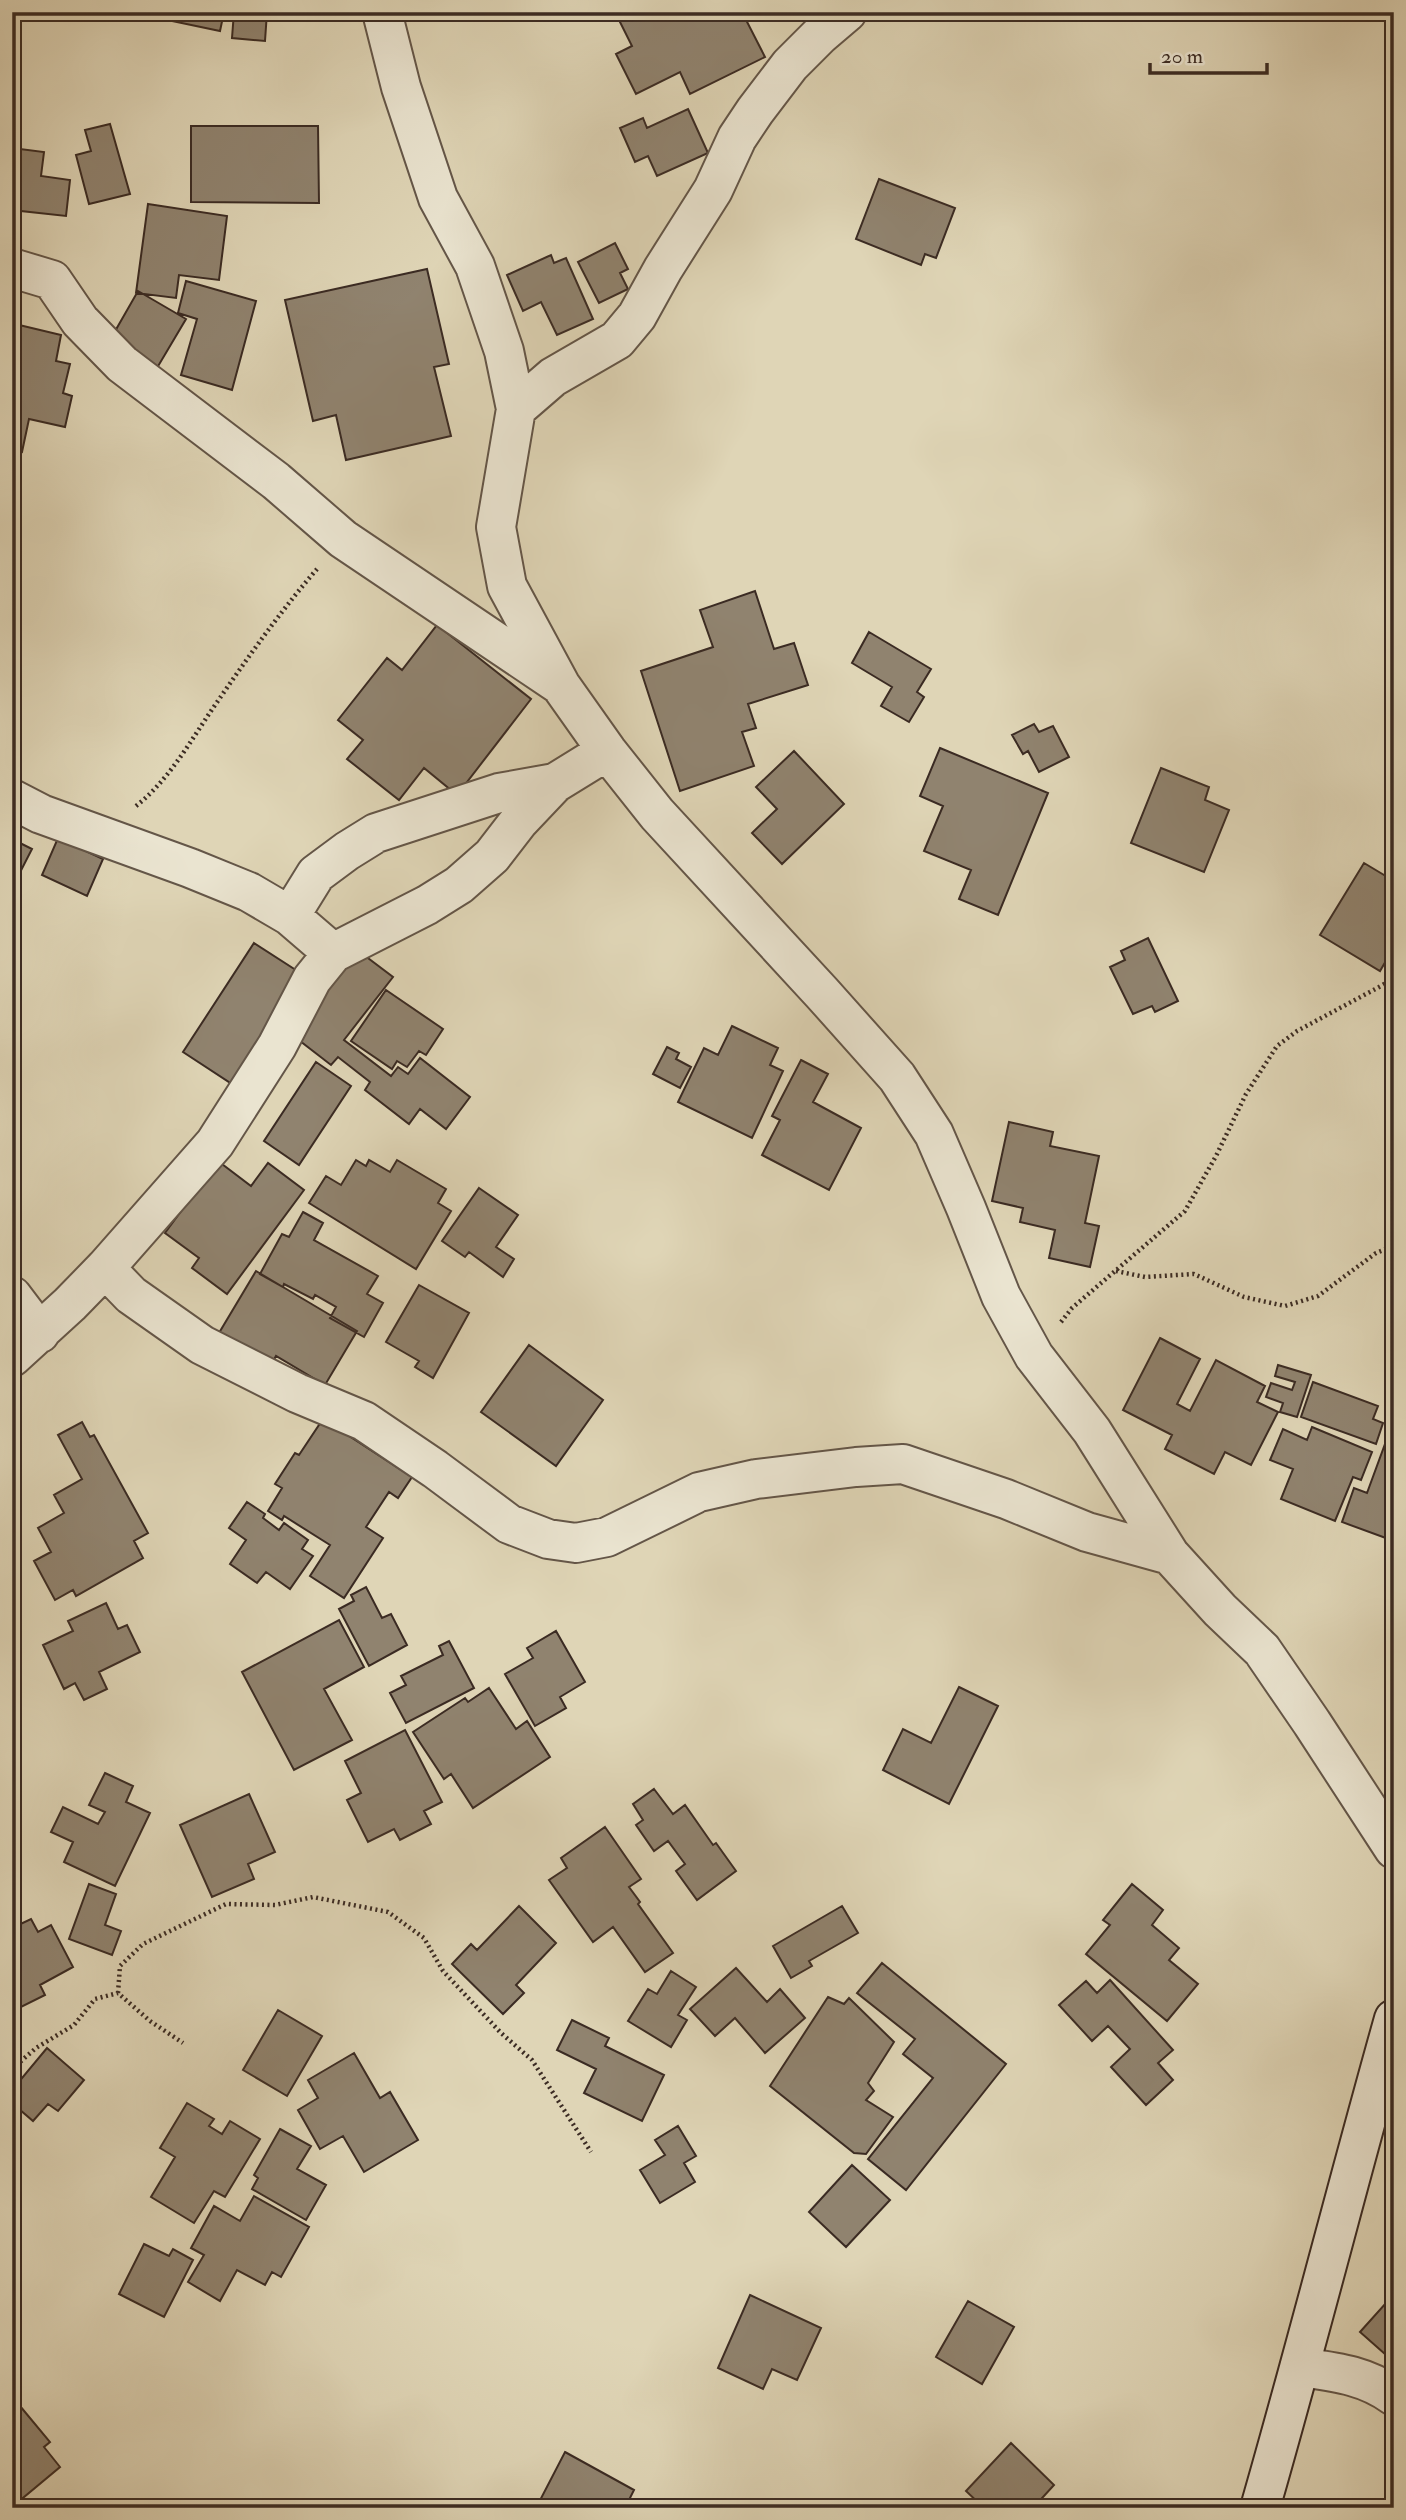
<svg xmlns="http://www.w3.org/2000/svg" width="1406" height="2520" viewBox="0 0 1406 2520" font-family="'IM FELL Double Pica',serif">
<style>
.building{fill:#90836f;stroke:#3b2b23;stroke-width:2}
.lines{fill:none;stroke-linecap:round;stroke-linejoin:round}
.minor-casing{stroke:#645648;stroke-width:42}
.secondary-casing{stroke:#3b2b23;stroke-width:42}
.path{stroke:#3b2b23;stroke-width:4.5;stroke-dasharray:2 3.5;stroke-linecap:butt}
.minor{stroke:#eae4d0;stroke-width:38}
.secondary{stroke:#eae4d0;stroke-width:38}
</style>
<rect width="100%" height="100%" fill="#dfd5b6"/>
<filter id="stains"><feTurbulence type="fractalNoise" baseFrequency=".00286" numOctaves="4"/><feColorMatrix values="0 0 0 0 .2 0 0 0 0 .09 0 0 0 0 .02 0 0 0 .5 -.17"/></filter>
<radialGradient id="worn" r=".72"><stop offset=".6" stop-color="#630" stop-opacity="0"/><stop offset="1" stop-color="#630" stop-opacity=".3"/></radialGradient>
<path class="building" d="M 174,12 L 224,12 L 220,31 L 172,21 Z
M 234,12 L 267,12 L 265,41 L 232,38 Z
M 615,12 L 742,12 L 765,57 L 690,94 L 680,72 L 636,94 L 616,54 L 632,46 Z
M 688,109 L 708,153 L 657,176 L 648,156 L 635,162 L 620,128 L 643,118 L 647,128 Z
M 110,124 L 130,194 L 89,204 L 76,155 L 91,151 L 85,130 Z
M 191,126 L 318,126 L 319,203 L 191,202 Z
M 12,148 L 44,152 L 41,176 L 70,180 L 66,216 L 12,210 Z
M 879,179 L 955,208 L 936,258 L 925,254 L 921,265 L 856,239 Z
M 148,204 L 227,216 L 219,280 L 179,275 L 176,298 L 136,293 Z
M 615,243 L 628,269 L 620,273 L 628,289 L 599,303 L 578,262 Z
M 551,255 L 554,263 L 566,258 L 593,319 L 557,335 L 541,302 L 523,311 L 507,275 Z
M 427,269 L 449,364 L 434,367 L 451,436 L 346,460 L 336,415 L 313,421 L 285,300 Z
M 186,281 L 256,301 L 232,390 L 181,375 L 197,319 L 178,313 Z
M 138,291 L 186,319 L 157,368 L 110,340 Z
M 15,324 L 61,335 L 56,361 L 70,364 L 63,393 L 72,396 L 65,427 L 29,419 L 22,452 L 12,450 L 12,336 Z
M 755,591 L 774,649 L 794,643 L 808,685 L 748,704 L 756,728 L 742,732 L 754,766 L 680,791 L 641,671 L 713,647 L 700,610 Z
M 437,625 L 531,699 L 457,795 L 424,768 L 399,800 L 347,759 L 363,740 L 338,720 L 387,658 L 402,670 Z
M 869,632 L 931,669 L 917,692 L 924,697 L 909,722 L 881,706 L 892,687 L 852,663 Z
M 1034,724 L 1039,732 L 1053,726 L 1069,757 L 1039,772 L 1028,751 L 1023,754 L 1012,735 Z
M 940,748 L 1048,793 L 998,915 L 959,899 L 971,870 L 924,851 L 943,806 L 920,796 Z
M 794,751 L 844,804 L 782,864 L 752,833 L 777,809 L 756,787 Z
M 1161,768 L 1209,787 L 1205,800 L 1229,810 L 1204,872 L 1131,843 Z
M 58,838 L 103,859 L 87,896 L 42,875 Z
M 12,839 L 32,849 L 12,888 Z
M 1364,863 L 1394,881 L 1394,947 L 1380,971 L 1320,935 Z
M 1148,938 L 1178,1001 L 1155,1012 L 1152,1006 L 1133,1014 L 1110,967 L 1125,960 L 1121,951 Z
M 254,943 L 302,974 L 232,1084 L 183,1052 Z
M 356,949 L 393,977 L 344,1040 L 391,1076 L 398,1067 L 408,1074 L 420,1058 L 470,1097 L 446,1129 L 420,1109 L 409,1124 L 365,1090 L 370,1082 L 338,1057 L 331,1065 L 291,1034 Z
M 386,990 L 443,1029 L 426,1055 L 419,1051 L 407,1067 L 397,1061 L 392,1069 L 351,1041 Z
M 732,1026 L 778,1048 L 770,1065 L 783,1071 L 752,1138 L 678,1102 L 704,1048 L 718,1055 Z
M 667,1047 L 679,1053 L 676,1059 L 691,1067 L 680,1088 L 653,1074 Z
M 801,1060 L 828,1074 L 813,1102 L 861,1128 L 829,1190 L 762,1155 L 780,1120 L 772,1116 Z
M 316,1062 L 351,1086 L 299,1165 L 264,1141 Z
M 1009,1122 L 1053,1132 L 1050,1146 L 1099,1156 L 1085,1223 L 1099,1226 L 1090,1267 L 1049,1258 L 1055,1230 L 1020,1222 L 1023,1208 L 992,1201 Z
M 356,1160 L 366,1166 L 369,1160 L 390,1172 L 397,1160 L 446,1189 L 438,1203 L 451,1211 L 416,1269 L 309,1203 L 326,1176 L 341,1185 Z
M 218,1161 L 251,1186 L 268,1163 L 304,1190 L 227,1294 L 192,1268 L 199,1258 L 165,1233 Z
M 479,1188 L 518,1215 L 496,1247 L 514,1259 L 503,1277 L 469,1252 L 465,1257 L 442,1241 Z
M 303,1212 L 323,1223 L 314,1240 L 378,1276 L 367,1294 L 383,1303 L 364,1337 L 330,1318 L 336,1307 L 315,1295 L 313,1299 L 284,1284 L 283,1287 L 260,1274 L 282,1234 L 289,1237 Z
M 256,1271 L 357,1331 L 325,1385 L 276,1356 L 271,1365 L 219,1333 Z
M 419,1285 L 469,1313 L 433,1378 L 415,1367 L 419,1361 L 386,1342 Z
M 1160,1338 L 1200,1359 L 1177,1404 L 1190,1411 L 1216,1360 L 1265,1386 L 1257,1402 L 1278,1412 L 1251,1465 L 1225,1452 L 1214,1474 L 1165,1449 L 1172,1435 L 1123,1410 Z
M 529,1345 L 603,1400 L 556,1466 L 481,1412 Z
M 1278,1365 L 1311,1375 L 1297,1417 L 1280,1412 L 1283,1403 L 1266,1397 L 1271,1383 L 1292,1390 L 1295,1382 L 1275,1376 Z
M 1313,1382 L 1378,1406 L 1373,1419 L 1383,1423 L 1376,1444 L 1301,1417 Z
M 323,1419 L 412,1477 L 398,1498 L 389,1492 L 366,1527 L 383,1538 L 344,1598 L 310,1576 L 330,1545 L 284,1516 L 282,1520 L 268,1511 L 282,1488 L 275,1484 L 295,1453 L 299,1455 Z
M 82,1422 L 90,1437 L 94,1435 L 148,1533 L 134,1541 L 143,1558 L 76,1596 L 73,1590 L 55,1600 L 34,1561 L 51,1552 L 38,1528 L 64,1513 L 54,1495 L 82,1479 L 58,1435 Z
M 1392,1425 L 1394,1426 L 1394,1541 L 1342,1522 L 1354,1488 L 1367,1493 Z
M 1312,1427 L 1372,1452 L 1361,1480 L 1353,1477 L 1335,1521 L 1281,1499 L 1293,1469 L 1270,1460 L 1283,1429 L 1307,1440 Z
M 247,1502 L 265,1514 L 263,1518 L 279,1530 L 284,1523 L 308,1540 L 302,1549 L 313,1556 L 290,1589 L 266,1572 L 257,1583 L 230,1564 L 246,1540 L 229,1528 Z
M 366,1587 L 382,1618 L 391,1614 L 407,1645 L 369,1666 L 339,1609 L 354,1601 L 351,1595 Z
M 106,1603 L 118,1629 L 127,1625 L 140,1652 L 99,1672 L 107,1689 L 84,1700 L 75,1683 L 64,1689 L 43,1645 L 73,1631 L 68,1621 Z
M 339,1620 L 364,1667 L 324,1689 L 352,1740 L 294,1770 L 242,1672 Z
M 556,1631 L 585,1682 L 560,1697 L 566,1708 L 535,1726 L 505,1674 L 533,1658 L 527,1648 Z
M 449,1641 L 474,1688 L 406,1723 L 390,1693 L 406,1685 L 401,1676 L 443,1655 L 439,1646 Z
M 959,1687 L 998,1706 L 949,1804 L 883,1770 L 903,1729 L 931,1743 Z
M 489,1688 L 516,1729 L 527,1721 L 550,1757 L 473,1808 L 451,1774 L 444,1779 L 413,1732 L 465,1698 L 468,1702 Z
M 405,1730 L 442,1802 L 424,1811 L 431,1824 L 400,1840 L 394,1829 L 368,1842 L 347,1800 L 361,1793 L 345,1761 Z
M 105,1773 L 133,1786 L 126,1802 L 150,1813 L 115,1886 L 64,1862 L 73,1842 L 51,1832 L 63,1807 L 98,1824 L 105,1812 L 89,1805 Z
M 654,1789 L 673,1814 L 685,1805 L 713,1845 L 716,1843 L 736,1871 L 697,1900 L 676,1871 L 685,1864 L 668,1841 L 654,1851 L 636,1825 L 643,1820 L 633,1804 Z
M 249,1794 L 275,1852 L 248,1864 L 254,1879 L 212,1897 L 180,1825 Z
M 605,1827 L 641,1879 L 629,1887 L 640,1902 L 638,1904 L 673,1953 L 645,1972 L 613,1927 L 593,1942 L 549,1880 L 567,1868 L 561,1858 Z
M 89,1884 L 116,1894 L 105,1925 L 121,1931 L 112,1955 L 69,1939 Z
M 1132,1884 L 1163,1910 L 1152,1925 L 1179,1948 L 1169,1960 L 1198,1984 L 1167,2021 L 1086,1954 L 1110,1925 L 1103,1920 Z
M 519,1906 L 556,1943 L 516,1985 L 524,1993 L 503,2014 L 452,1964 L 471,1944 L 477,1950 Z
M 842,1906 L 858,1933 L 809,1961 L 812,1966 L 791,1978 L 773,1946 Z
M 31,1919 L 38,1932 L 51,1925 L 73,1967 L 40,1985 L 45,1995 L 13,2011 L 12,1928 Z
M 882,1963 L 1006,2064 L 906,2190 L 868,2159 L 933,2078 L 903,2054 L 915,2039 L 857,1993 Z
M 736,1968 L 767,2002 L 780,1989 L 805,2018 L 765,2053 L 735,2018 L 715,2036 L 690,2009 Z
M 671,1971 L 696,1987 L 678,2015 L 687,2020 L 671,2047 L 628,2021 L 648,1989 L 657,1994 Z
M 1110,1980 L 1173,2050 L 1158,2063 L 1173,2080 L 1146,2105 L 1111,2067 L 1130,2049 L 1108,2026 L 1092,2041 L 1059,2005 L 1086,1981 L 1097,1993 Z
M 828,1997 L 844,2004 L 849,1998 L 894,2042 L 868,2083 L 874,2091 L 866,2100 L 893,2117 L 866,2154 L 854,2153 L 770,2086 Z
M 278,2010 L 322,2036 L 287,2096 L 243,2070 Z
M 572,2020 L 609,2038 L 605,2046 L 664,2075 L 642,2121 L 584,2093 L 596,2069 L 557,2050 Z
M 47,2048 L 84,2080 L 58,2111 L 48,2104 L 33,2121 L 12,2103 L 12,2090 Z
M 354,2053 L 380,2098 L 390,2092 L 418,2140 L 364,2172 L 343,2136 L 320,2149 L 298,2110 L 318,2098 L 308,2080 Z
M 187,2103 L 214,2119 L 209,2126 L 222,2134 L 230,2121 L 260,2139 L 225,2197 L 214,2191 L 194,2223 L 151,2197 L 175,2157 L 160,2148 Z
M 678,2126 L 696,2156 L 684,2163 L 695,2182 L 660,2203 L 640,2170 L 665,2155 L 655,2140 Z
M 280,2129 L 311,2146 L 297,2169 L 326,2185 L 306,2220 L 252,2189 L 258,2178 L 254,2175 Z
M 852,2165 L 890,2200 L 846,2247 L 809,2212 Z
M 254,2196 L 309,2227 L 281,2277 L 272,2272 L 265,2285 L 237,2270 L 220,2301 L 188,2282 L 204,2255 L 191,2248 L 214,2206 L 240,2221 Z
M 144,2244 L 169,2256 L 173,2249 L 193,2260 L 164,2317 L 119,2294 Z
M 1394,2294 L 1394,2362 L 1360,2332 Z
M 750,2295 L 821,2328 L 797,2380 L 772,2369 L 763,2389 L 718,2368 Z
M 968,2301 L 1014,2327 L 982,2384 L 936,2357 Z
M 20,2406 L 50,2442 L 44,2447 L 60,2467 L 12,2507 L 12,2412 Z
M 1011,2443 L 1054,2485 L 1033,2508 L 984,2508 L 966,2491 Z
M 565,2452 L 634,2490 L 625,2508 L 536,2508 Z"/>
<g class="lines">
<defs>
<path id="minor" d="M 382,12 L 401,87 L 438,198 L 475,266 L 504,351 L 516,409 L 496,527 L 507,586 L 561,686 L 607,751 L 657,814 L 822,993 L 897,1077 L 934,1134 L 966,1208 L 1001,1296 L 1034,1356 L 1092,1431 L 1170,1555 L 1220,1610 L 1262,1650 L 1312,1723 L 1394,1849
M 12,268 L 52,280 L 80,321 L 122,364 L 276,481 L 343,539 L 560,685
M 516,409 L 553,377 L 617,340 L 637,316 L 663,269 L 713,190 L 737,138 L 755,111 L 790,65 L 820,35 L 847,12
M 12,799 L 41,814 L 190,868 L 249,892 L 290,916 L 333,953
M 290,916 L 316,874 L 347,851 L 376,833 L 499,793 L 555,783
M 105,1268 L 131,1295 L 202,1345 L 297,1393 L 364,1421 L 435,1469 L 509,1524 L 548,1539 L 576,1543 L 607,1537 L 699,1492 L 756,1479 L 856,1467 L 903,1464 L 1006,1499 L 1087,1532 L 1170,1555
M 12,1296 L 40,1333
M 12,1357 L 70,1304 L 105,1268 L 215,1143 L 277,1046 L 312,979 L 333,953 L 427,905 L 459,885 L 492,856 L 519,821 L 555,783 L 607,751
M 1300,2367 C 1335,2372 1365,2375 1394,2396"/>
<path id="secondary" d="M 1260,2508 C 1307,2345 1348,2182 1394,2019"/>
</defs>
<use href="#minor" class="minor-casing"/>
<use href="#secondary" class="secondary-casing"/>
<path class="path" d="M 136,806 C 168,781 190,742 213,708 C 246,660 279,613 317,569
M 1116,1271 L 1145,1277 L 1194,1274 L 1244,1297 L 1285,1306 L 1318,1296 L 1376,1253 L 1394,1246
M 1061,1322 L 1072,1308 L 1185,1211 L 1216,1156 L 1246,1094 L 1277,1046 L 1297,1031 L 1381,986 L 1394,978
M 118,1993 L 120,1966 L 143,1944 L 226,1904 L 275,1905 L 313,1897 L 388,1912 L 424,1938 L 443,1971 L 501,2033 L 532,2060 L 591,2152
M 12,2069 L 36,2048 L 74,2025 L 95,1999 L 118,1993 L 150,2021 L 183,2043"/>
<use href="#minor" class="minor"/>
<use href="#secondary" class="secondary"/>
</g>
<rect width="1406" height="2520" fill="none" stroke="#dfd5b6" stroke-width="42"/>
<rect x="14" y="14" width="1378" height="2492" fill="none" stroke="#3b2b23" stroke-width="3.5"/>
<rect x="21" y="21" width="1364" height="2478" fill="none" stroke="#3b2b23" stroke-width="2"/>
<path d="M1150 63v10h117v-10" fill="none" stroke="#3b2b23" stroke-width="3.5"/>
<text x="1161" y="63" font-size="21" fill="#3b2b23" stroke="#eae4d0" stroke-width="5" paint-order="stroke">20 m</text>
<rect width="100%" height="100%" filter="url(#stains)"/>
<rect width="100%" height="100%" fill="url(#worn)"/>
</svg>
